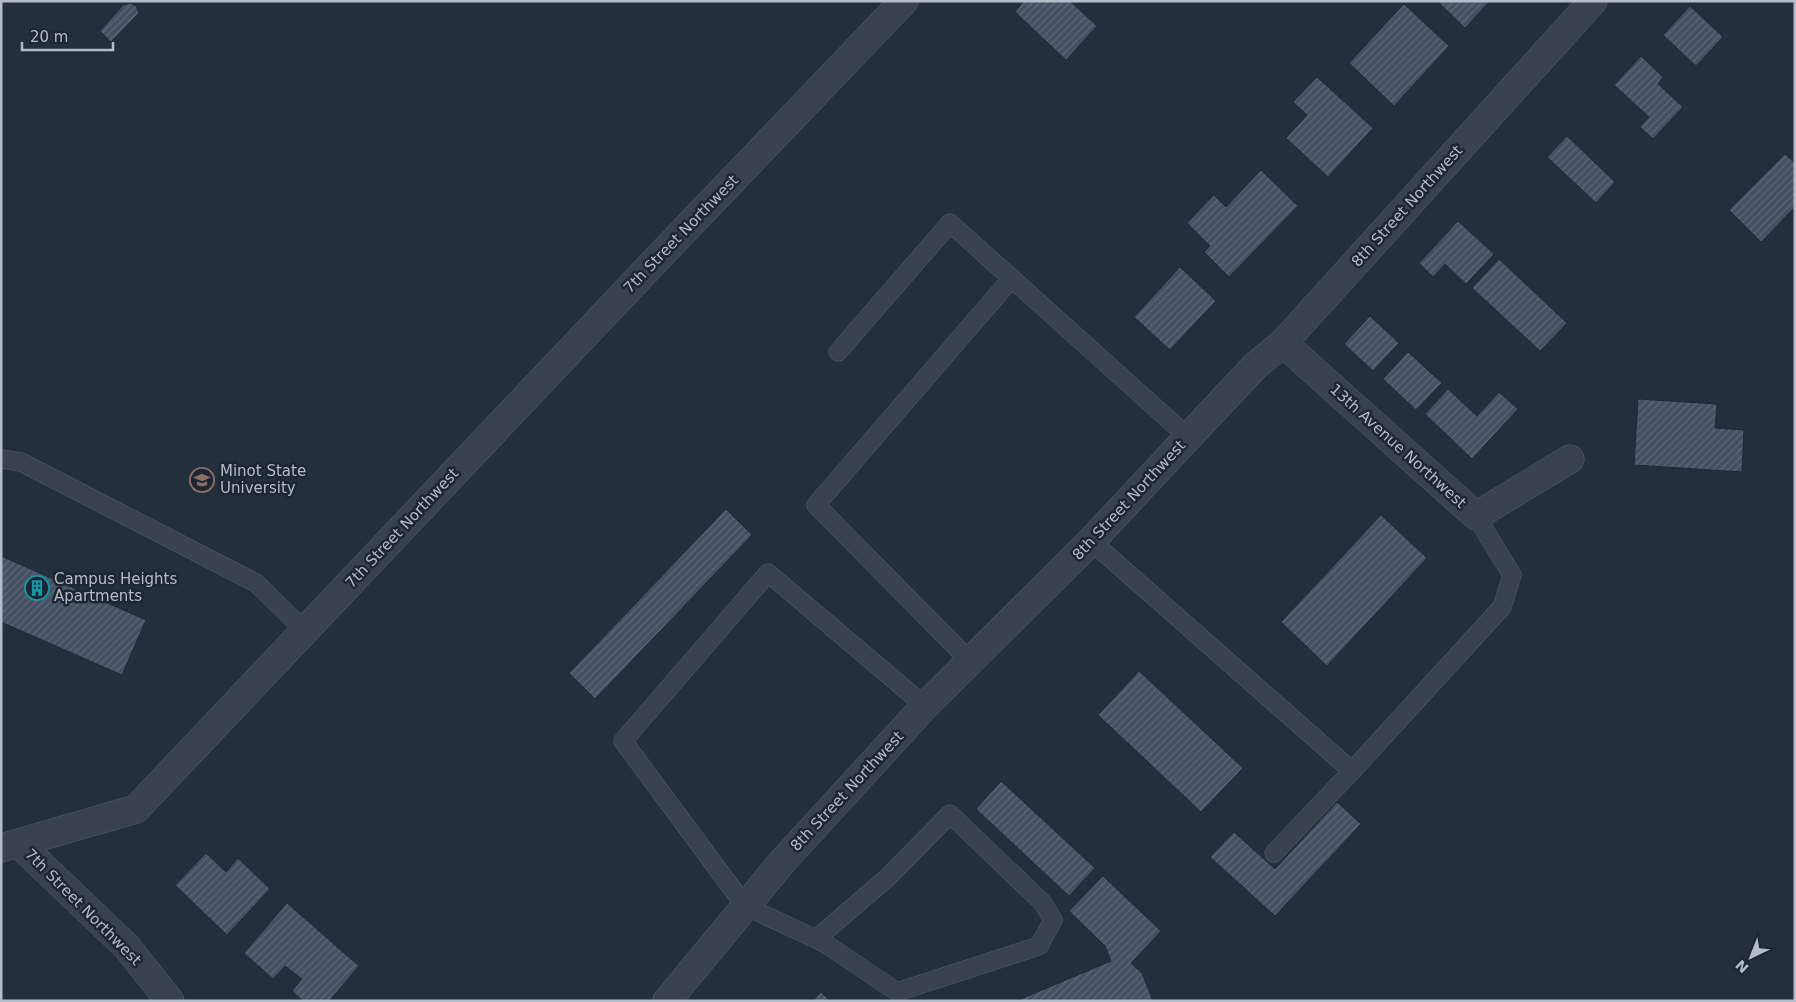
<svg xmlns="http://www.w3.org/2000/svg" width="1796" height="1002" viewBox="0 0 1796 1002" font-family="'DejaVu Sans',sans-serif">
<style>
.building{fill:url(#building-hatch);stroke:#1f2835}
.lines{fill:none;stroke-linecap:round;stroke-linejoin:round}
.service-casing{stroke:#565f6c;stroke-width:19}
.minor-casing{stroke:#565f6c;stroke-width:29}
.tertiary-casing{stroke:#565f6c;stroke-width:29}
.service{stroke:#38414e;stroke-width:18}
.minor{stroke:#38414e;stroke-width:28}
.tertiary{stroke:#38414e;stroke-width:28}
.labels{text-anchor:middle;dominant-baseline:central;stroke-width:5;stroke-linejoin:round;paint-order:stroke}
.street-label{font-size:15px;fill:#b4bcc9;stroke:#1d2633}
.poi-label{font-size:15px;fill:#b4bcc9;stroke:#1d2633;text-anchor:start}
</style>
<defs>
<pattern id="building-hatch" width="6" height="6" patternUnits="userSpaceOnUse" patternTransform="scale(1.25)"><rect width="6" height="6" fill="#455162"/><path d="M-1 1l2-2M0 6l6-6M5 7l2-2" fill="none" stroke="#5d6877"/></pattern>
</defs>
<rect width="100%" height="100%" fill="#242f3e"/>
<path class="building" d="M 1024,1 L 1070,1 L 1097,26 L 1066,60 L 1015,12 Z
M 1437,1 L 1490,1 L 1465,28 Z
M 130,3 L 136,6 L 139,13 L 111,42 L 100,31 L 123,5 Z
M 1404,4 L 1449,46 L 1394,106 L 1349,63 Z
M 1690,6 L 1723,37 L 1696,66 L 1663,35 Z
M 1641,56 L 1663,77 L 1658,84 L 1683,107 L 1653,139 L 1640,127 L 1649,117 L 1614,85 Z
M 1317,77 L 1373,128 L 1328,177 L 1286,138 L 1307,115 L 1293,102 Z
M 1567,136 L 1615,182 L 1596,203 L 1547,157 Z
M 1785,154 L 1795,163 L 1795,207 L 1761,242 L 1729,210 Z
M 1261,170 L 1298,206 L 1229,277 L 1204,252 L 1210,246 L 1187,223 L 1214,195 L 1226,207 Z
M 1458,221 L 1494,254 L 1466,284 L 1445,264 L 1433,277 L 1419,263 Z
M 1499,259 L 1567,323 L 1540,351 L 1472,288 Z
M 1180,267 L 1216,301 L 1170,350 L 1134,317 Z
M 1370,316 L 1399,343 L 1373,371 L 1344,344 Z
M 1408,352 L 1442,383 L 1416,410 L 1383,379 Z
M 1448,389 L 1477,416 L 1499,392 L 1518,409 L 1472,459 L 1425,414 Z
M 1638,399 L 1717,404 L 1715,428 L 1744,430 L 1742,472 L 1634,465 Z
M 726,509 L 752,535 L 595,699 L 569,673 Z
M 1381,515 L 1427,558 L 1327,666 L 1281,622 Z
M 1,556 L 146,620 L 122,675 L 1,622 Z
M 1139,671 L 1243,768 L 1201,812 L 1098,715 Z
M 1001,781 L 1095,868 L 1069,896 L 976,809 Z
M 1337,802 L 1361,824 L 1275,916 L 1210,857 L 1234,832 L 1275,869 Z
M 206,853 L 226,872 L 238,858 L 270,889 L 227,935 L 175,885 Z
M 1103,876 L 1161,931 L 1131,963 L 1142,973 L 1153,1001 L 1016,1001 L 1111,961 L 1105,946 L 1069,911 Z
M 287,903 L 359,966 L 329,1001 L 303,1001 L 292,991 L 302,979 L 285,966 L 273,979 L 244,953 Z
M 821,992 L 830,1001 L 813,1001 Z"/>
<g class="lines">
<defs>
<path id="service" d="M 838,352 L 950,223 L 1188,437
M 1,459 L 21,462 L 256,583 L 305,631
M 1091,541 L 1352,771 L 1502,607 L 1512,575 L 1476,516
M 970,661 L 816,505 L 1012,278
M 1274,853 L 1352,771
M 816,939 L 887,878 L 950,814 L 1043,903 L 1053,920 L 1039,946 L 897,992 L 826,944 L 816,939 L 745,906 L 623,741 L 768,573 L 925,706"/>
<path id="minor" d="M 1283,343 L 1476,516 L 1570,459
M 19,844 L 127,947 L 170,1001
M 1,848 L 136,809 L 656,260 L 904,1"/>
<path id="tertiary" d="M 667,1001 L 782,862 L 925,706 L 1091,541 L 1256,365 L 1283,343 L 1593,1"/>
</defs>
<use href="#service" class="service-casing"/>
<use href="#minor" class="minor-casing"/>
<use href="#tertiary" class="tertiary-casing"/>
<use href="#service" class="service"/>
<use href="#minor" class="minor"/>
<use href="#tertiary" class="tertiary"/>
</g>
<defs>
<symbol id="university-ring" viewBox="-11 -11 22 22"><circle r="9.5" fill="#1d2633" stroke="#8d6e63" stroke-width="1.5"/><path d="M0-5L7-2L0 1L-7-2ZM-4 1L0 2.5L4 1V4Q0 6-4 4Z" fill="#8d6e63"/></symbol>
<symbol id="building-ring" viewBox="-11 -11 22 22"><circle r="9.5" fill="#1d2633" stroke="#0f9aa8" stroke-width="1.5"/><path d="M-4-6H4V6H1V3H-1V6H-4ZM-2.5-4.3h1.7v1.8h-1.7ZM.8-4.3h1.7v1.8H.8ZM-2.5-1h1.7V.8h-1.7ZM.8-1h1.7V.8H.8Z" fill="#0f9aa8"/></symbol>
</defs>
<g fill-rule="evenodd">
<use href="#university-ring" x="188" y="466" width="28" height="28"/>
<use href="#building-ring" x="23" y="574" width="28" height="28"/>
</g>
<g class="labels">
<g class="street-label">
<text transform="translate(1407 206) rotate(-48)">8th Street Northwest</text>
<text transform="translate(681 234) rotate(-46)">7th Street Northwest</text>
<text transform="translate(1398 446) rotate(42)">13th Avenue Northwest</text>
<text transform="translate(1129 500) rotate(-47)">8th Street Northwest</text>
<text transform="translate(402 528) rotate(-47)">7th Street Northwest</text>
<text transform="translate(847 791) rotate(-47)">8th Street Northwest</text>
<text transform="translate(83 907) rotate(45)">7th Street Northwest</text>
</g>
<g class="poi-label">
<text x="220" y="471">Minot State<tspan x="220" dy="17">University</tspan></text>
<text x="54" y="579">Campus Heights<tspan x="54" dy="17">Apartments</tspan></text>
</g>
</g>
<rect width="1796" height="1002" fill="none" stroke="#b4bcc9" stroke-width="5"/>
<g transform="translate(1751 957) rotate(223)" stroke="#1d2633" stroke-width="4" paint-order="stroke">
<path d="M0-4L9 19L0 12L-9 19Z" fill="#b4bcc9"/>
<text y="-8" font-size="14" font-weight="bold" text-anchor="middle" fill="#b4bcc9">N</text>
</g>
<path d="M22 42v8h91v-8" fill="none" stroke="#b4bcc9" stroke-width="2.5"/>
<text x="30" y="42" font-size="15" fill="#b4bcc9" stroke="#1d2633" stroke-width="4" paint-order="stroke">20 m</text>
</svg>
